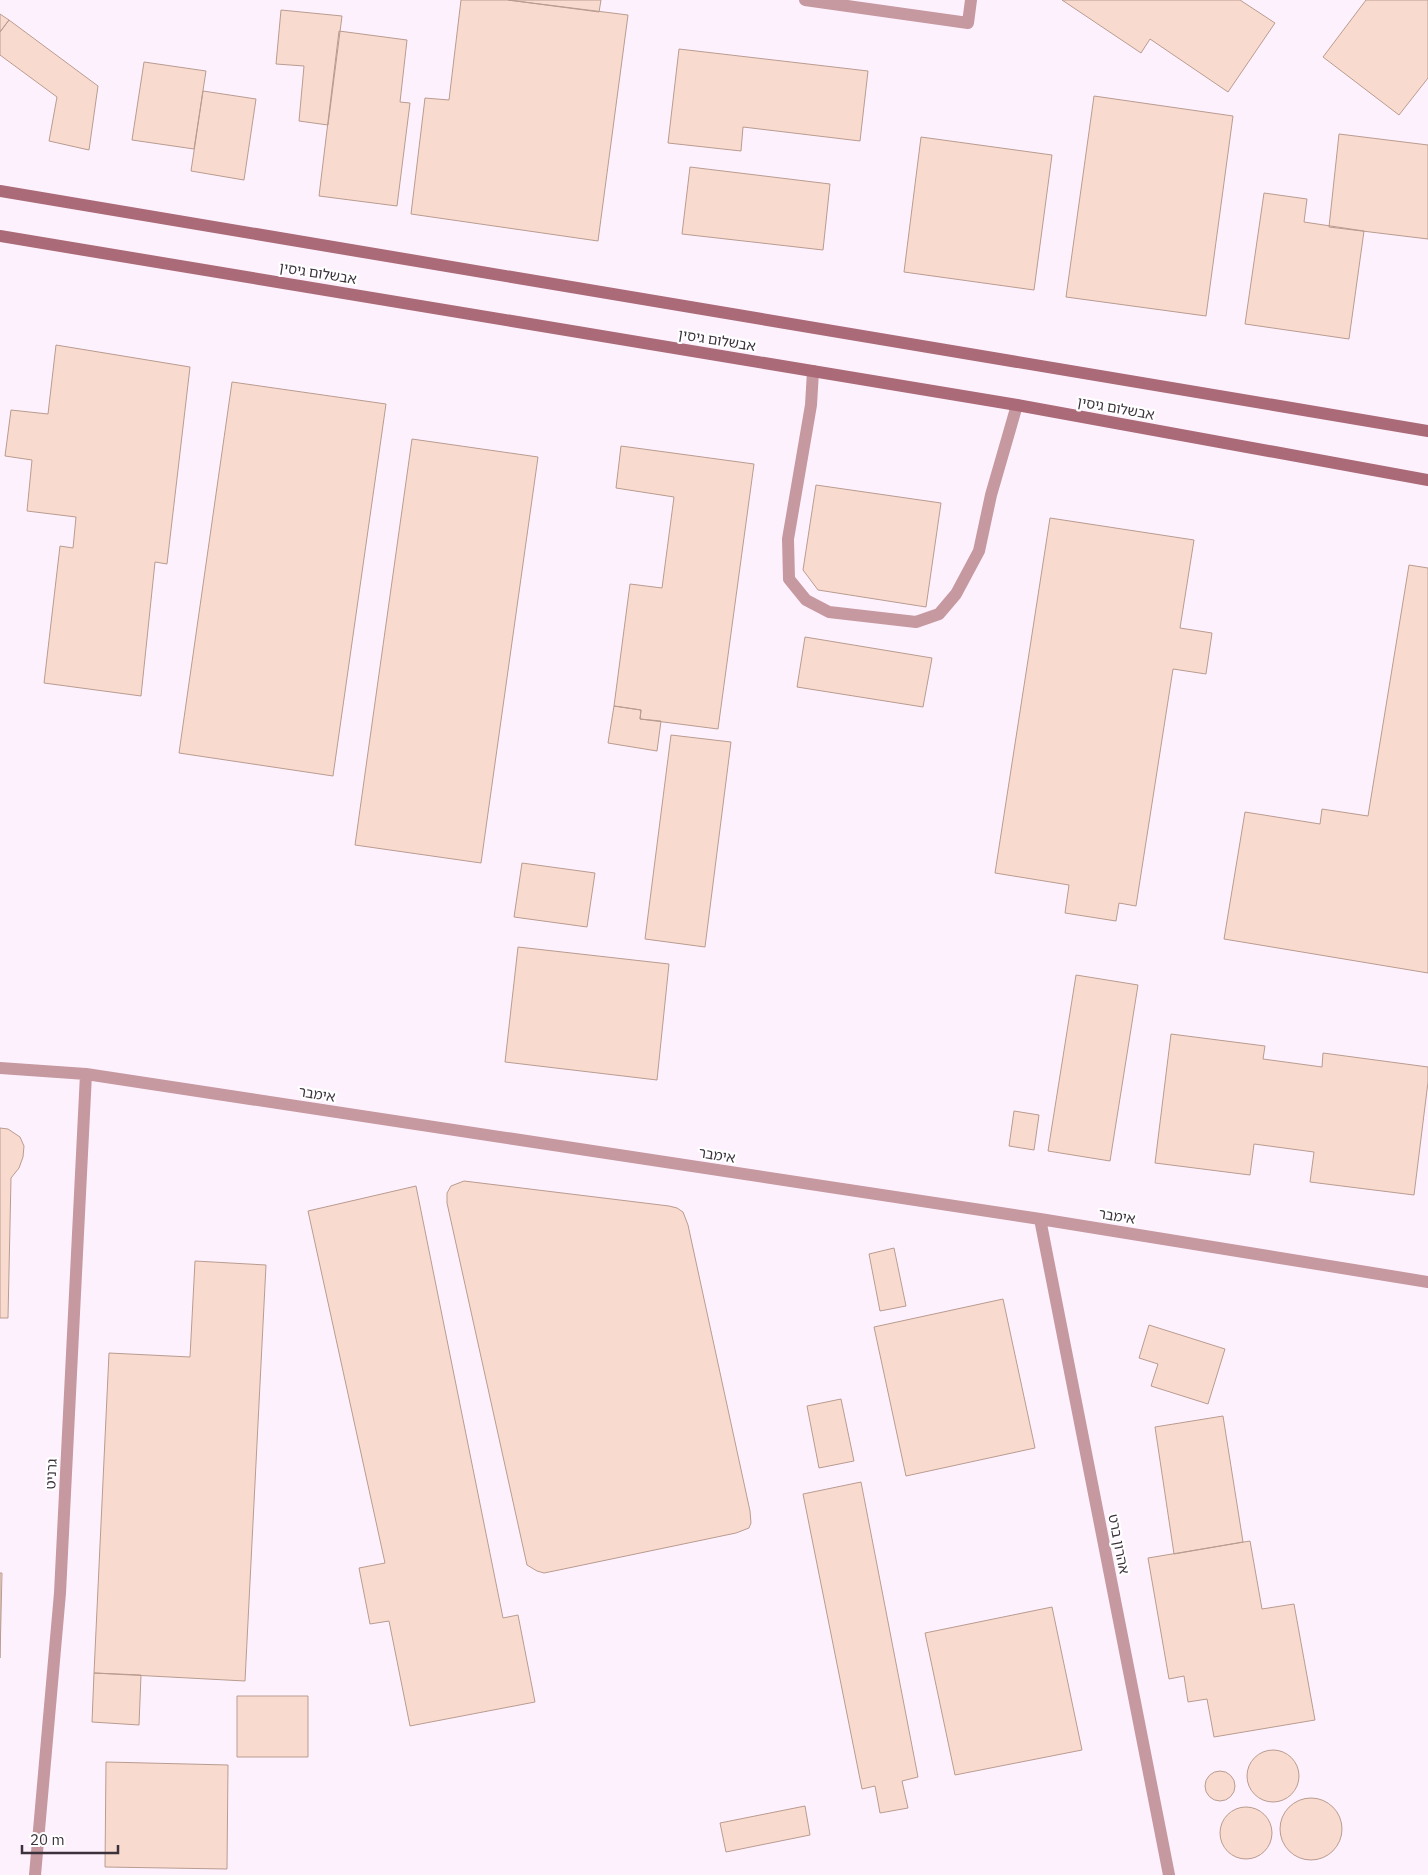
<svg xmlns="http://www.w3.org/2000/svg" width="1428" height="1875" viewBox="0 0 1428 1875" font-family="'IBM Plex Sans','Noto Sans Hebrew',sans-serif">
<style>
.building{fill:#f9dace;stroke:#b99c90}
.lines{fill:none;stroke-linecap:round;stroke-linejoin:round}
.lane{stroke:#c698a0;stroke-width:12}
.street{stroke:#c698a0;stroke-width:12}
.secondary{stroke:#ab6a78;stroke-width:12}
.labels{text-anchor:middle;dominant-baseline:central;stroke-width:4.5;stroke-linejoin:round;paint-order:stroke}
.street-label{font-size:14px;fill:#3b323b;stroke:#fff}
</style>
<rect width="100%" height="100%" fill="#fef1fe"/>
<path class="building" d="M 461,0 L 508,0 L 628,15 L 598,241 L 411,214 L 425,98 L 449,100 Z
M 508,0 L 601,0 L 599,12 Z
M 1062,0 L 1240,0 L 1275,23 L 1228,92 L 1150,39 L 1141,53 Z
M 1366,0 L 1428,0 L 1428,78 L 1399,115 L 1323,57 Z
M 281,10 L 342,16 L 328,125 L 299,121 L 304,66 L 276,64 Z
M 0,14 L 9,20 L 0,32 Z
M 9,20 L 98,86 L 89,150 L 49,141 L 57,97 L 0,55 L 0,32 Z
M 339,31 L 407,40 L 400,102 L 410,103 L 397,206 L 319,196 Z
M 679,49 L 868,71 L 860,141 L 743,127 L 741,151 L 668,143 Z
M 144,62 L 206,71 L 194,149 L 132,140 Z
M 203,91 L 256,99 L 244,180 L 191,171 Z
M 1094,96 L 1233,116 L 1206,316 L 1066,297 Z
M 1339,134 L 1428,145 L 1428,239 L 1329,227 Z
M 921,137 L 1052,155 L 1034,290 L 904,272 Z
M 690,167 L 830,184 L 823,250 L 682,234 Z
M 1264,193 L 1307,199 L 1304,222 L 1364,231 L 1349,339 L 1245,324 Z
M 56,345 L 190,367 L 167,564 L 155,562 L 141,696 L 44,683 L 60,546 L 73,548 L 76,517 L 27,511 L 32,460 L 5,456 L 11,410 L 48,414 Z
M 232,382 L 386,404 L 333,776 L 179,753 Z
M 412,439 L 538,457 L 481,863 L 355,845 Z
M 621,446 L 754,464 L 718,729 L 640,719 L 641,710 L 614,706 L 630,584 L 662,588 L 674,497 L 616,488 Z
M 816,485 L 941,503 L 926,607 L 818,590 L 803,570 Z
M 1050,518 L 1194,540 L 1180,628 L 1212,633 L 1206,674 L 1173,669 L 1136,906 L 1119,903 L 1116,921 L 1065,913 L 1069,885 L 995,873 Z
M 1409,565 L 1428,568 L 1428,973 L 1224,939 L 1245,812 L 1320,824 L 1322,809 L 1368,816 Z
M 805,637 L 932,658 L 923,707 L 797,687 Z
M 614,706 L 641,710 L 640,719 L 661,721 L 657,751 L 608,743 Z
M 671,735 L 731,742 L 705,947 L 645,939 Z
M 522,863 L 595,873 L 587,927 L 514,917 Z
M 518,947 L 669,964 L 657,1080 L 505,1062 Z
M 1076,975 L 1138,985 L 1110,1161 L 1048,1151 Z
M 1171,1034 L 1265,1046 L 1263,1059 L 1322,1067 L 1323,1053 L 1428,1067 L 1428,1082 L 1414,1195 L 1310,1182 L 1314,1152 L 1254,1144 L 1250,1175 L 1155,1163 Z
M 1014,1111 L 1039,1115 L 1034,1150 L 1009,1146 Z
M 0,1128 L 8,1129 L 20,1137 L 24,1146 L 23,1157 L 19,1168 L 11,1178 L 8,1318 L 0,1318 Z
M 464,1181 L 669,1206 L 677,1208 L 683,1212 L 688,1225 L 750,1511 L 751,1523 L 749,1528 L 736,1533 L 554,1571 L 544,1573 L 537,1571 L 527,1565 L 447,1203 L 447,1193 L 451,1186 Z
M 416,1186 L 503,1618 L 518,1615 L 535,1702 L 410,1726 L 389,1621 L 370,1624 L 359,1568 L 385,1563 L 308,1211 Z
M 894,1248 L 906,1306 L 880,1311 L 869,1254 Z
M 195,1261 L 266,1265 L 245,1681 L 94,1673 L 109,1353 L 190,1357 Z
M 1003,1299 L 1035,1448 L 906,1476 L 874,1327 Z
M 1149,1325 L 1225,1349 L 1208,1404 L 1151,1386 L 1158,1364 L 1139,1358 Z
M 841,1399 L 854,1461 L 819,1468 L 807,1406 Z
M 1223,1416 L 1243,1542 L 1174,1554 L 1155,1427 Z
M 861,1482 L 918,1777 L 902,1781 L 908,1808 L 880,1813 L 875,1786 L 862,1789 L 803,1494 Z
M 1250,1541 L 1262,1609 L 1294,1604 L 1315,1720 L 1214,1737 L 1207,1699 L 1188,1702 L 1184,1676 L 1169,1679 L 1148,1558 Z
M 0,1573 L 2,1573 L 0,1658 Z
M 1052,1607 L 1082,1750 L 955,1775 L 925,1633 Z
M 94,1673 L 141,1675 L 139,1725 L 92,1722 Z
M 237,1696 L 308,1696 L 308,1757 L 237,1757 Z
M1247 1776a26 26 0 1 1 52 0a26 26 0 1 1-52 0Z
M 106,1762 L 228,1765 L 227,1869 L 105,1867 Z
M1205 1786a15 15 0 1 1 30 0a15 15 0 1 1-30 0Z
M1280 1829a31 31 0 1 1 62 0a31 31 0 1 1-62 0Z
M 805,1806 L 810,1835 L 726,1852 L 720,1823 Z
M1220 1833a26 26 0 1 1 52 0a26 26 0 1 1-52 0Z"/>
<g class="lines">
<path class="lane" d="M 813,371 L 811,405 L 788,539 L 789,579 L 806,600 L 829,612 L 916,622 L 939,614 L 956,594 L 979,551 L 991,495 L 1017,405"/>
<path class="street" d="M 805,0 L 968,23 L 971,0
M 0,1068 L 86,1074 L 1040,1219 L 1428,1282
M 1040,1219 L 1169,1875
M 35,1875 L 60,1593 L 86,1074"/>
<path class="secondary" d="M 0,191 L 1428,431
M 0,236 L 1017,405 L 1428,480"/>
</g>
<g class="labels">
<g class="street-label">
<text transform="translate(318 273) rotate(9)">אבשלום גיסין</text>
<text transform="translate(717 340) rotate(9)">אבשלום גיסין</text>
<text transform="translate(1116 408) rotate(10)">אבשלום גיסין</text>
<text transform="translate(317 1094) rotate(9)">אימבר</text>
<text transform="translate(717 1155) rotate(9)">אימבר</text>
<text transform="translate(1117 1216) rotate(9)">אימבר</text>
<text transform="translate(51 1474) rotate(-87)">גרניט</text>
<text transform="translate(1119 1544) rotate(79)">אהרון ברט</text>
</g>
</g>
<path d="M22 1845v8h96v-8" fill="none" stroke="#3b323b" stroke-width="2.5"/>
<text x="30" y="1845" font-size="15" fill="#3b323b" stroke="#ffffff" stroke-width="4" paint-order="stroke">20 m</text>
</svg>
